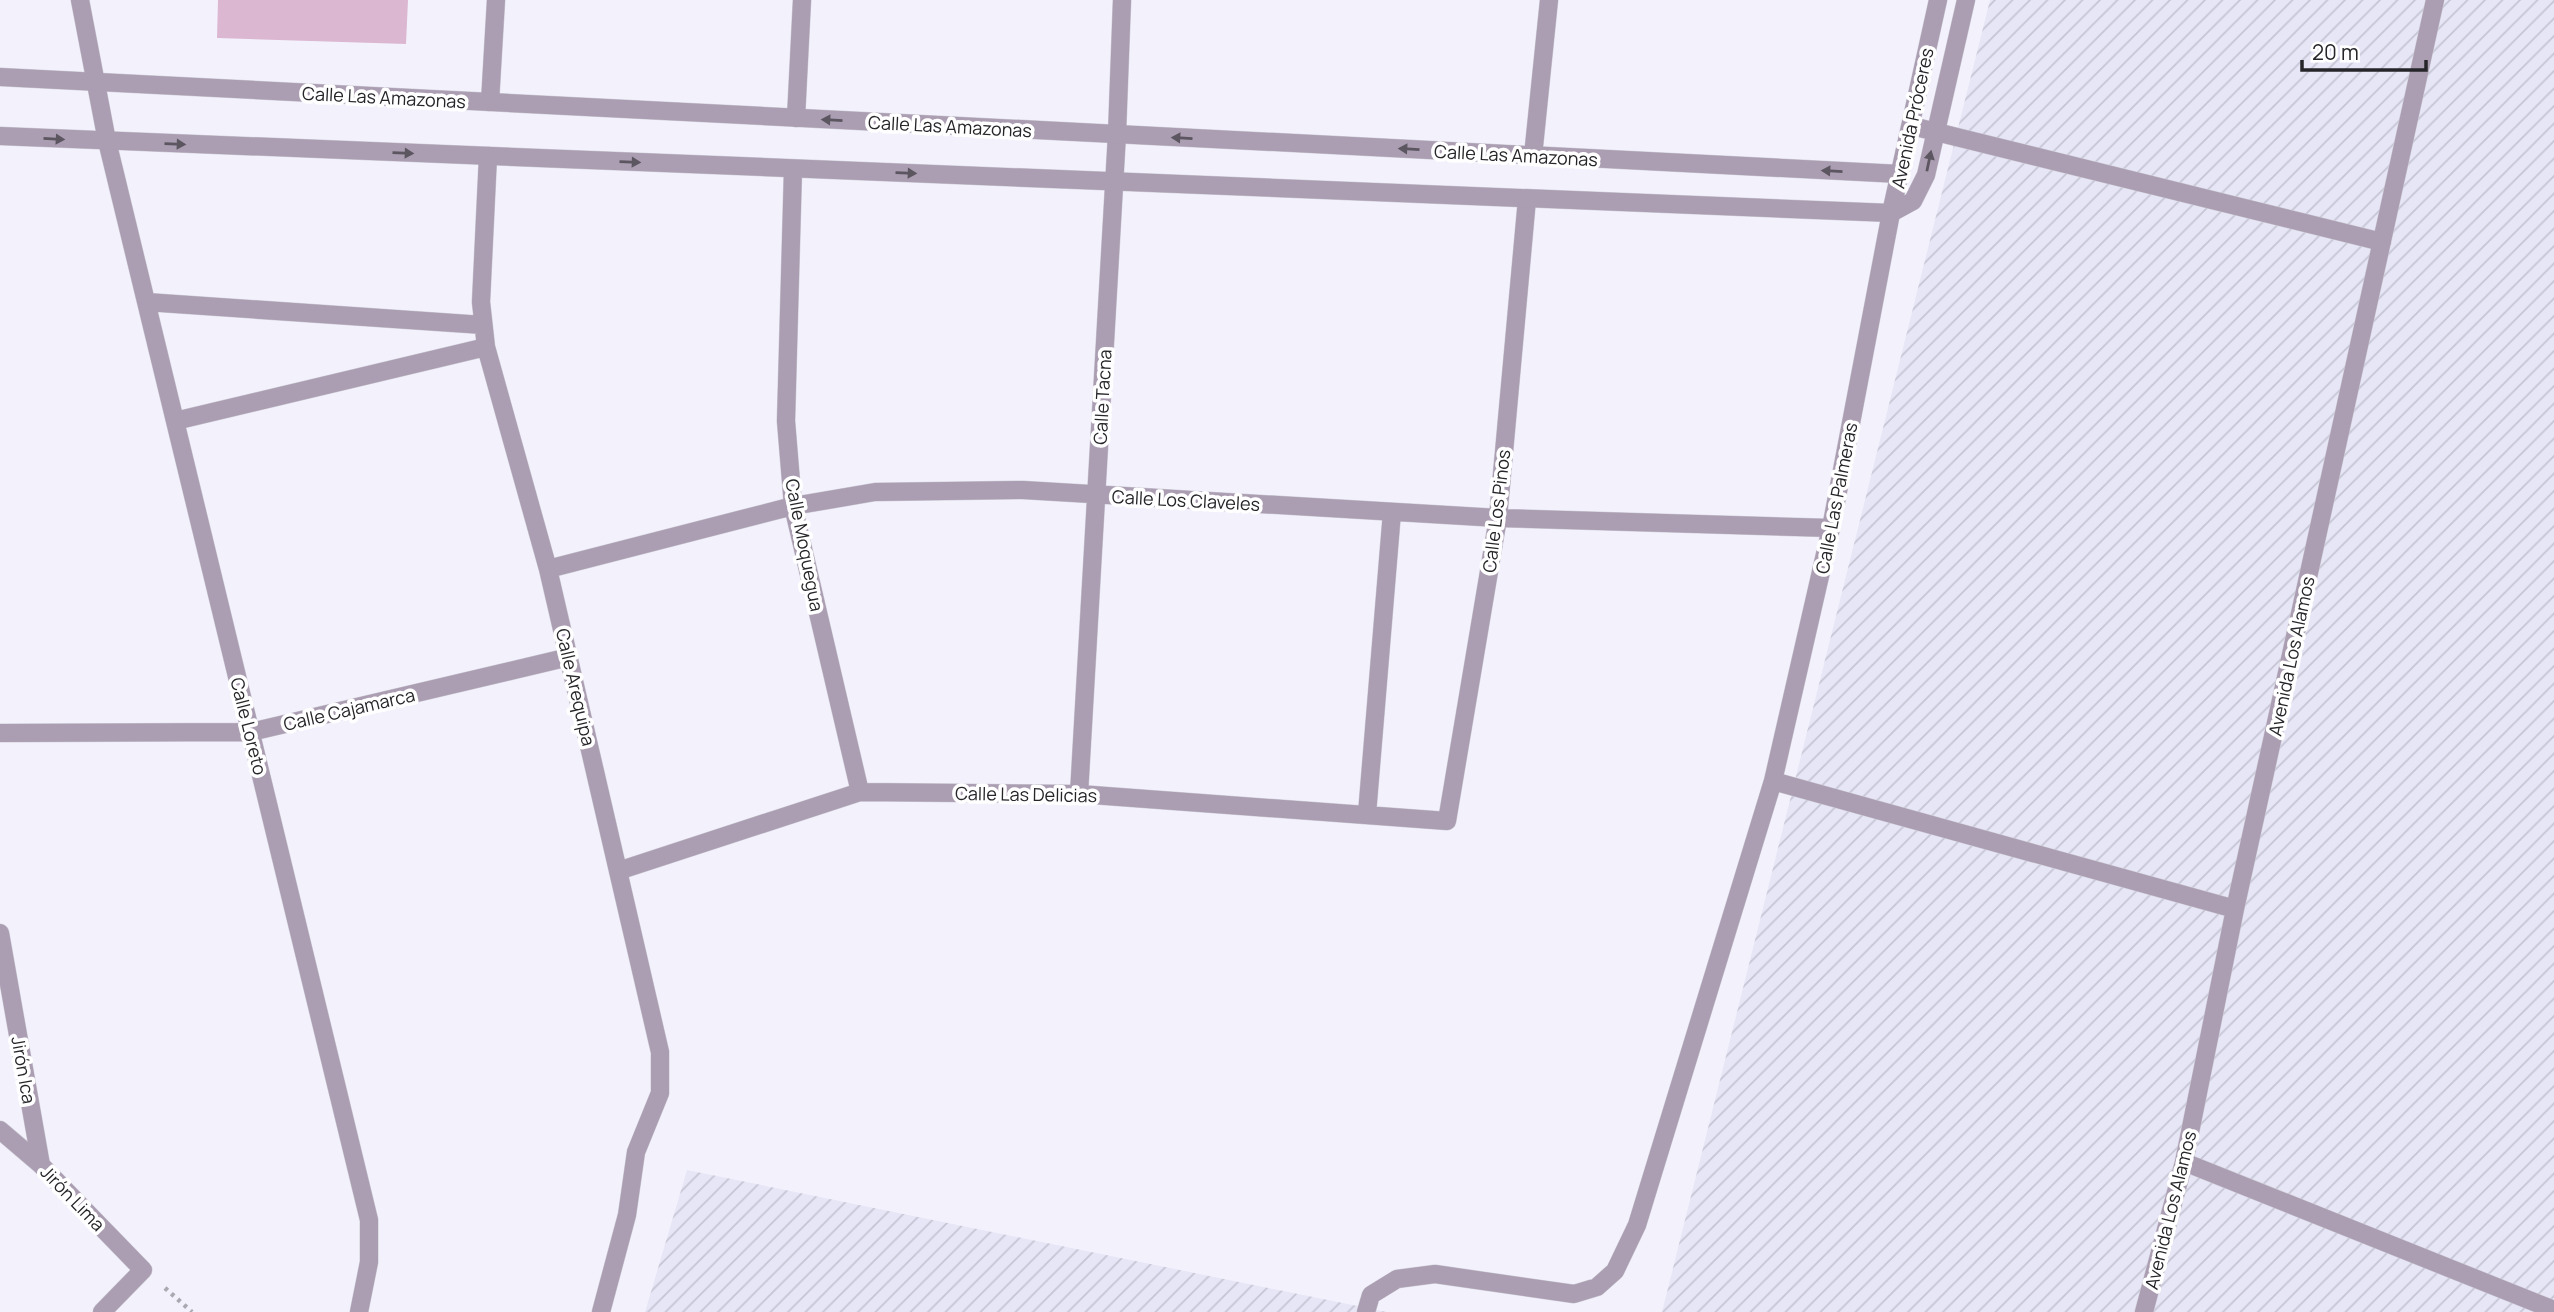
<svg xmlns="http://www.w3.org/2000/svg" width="2554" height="1312" viewBox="0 0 2554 1312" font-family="Manrope,sans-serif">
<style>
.industrial{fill:url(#industrial-furrows)}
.green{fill:#dcb7d1}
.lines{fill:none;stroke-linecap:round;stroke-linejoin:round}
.minor-casing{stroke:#cecdd6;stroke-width:19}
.tertiary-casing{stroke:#cecdd6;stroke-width:19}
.path{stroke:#aaa9b1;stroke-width:4.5;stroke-dasharray:3.5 5;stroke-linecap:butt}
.minor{stroke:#ab9db2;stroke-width:18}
.tertiary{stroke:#ab9db2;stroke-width:18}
.oneway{fill:#5b5660}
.labels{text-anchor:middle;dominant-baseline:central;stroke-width:7;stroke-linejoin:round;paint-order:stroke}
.street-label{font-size:18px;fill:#26262a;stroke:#fff}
</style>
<defs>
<pattern id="industrial-furrows" width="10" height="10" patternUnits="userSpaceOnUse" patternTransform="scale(1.75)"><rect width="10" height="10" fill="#e7e6f7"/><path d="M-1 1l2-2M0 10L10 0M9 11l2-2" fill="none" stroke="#c6c5d4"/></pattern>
</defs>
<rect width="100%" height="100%" fill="#f3f2fc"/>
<path class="industrial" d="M 1990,0 L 2554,0 L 2554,1312 L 1662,1312 Z
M 687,1170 L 1387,1312 L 645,1312 Z"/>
<path class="green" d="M 218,0 L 408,0 L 406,44 L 217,38 Z"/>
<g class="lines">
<defs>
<path id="minor" d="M 80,0 L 107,141 L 369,1220 L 369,1262 L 359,1312
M 490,102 L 496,0
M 796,118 L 802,0
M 1912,126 L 2382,242
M 488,156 L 481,302 L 486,347 L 548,569 L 660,1052 L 660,1093 L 636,1152 L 627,1215 L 601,1312
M 1533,156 L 1549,0
M 793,169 L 786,421 L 793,506 L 860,792
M 146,302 L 483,325
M 175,421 L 486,347
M 548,569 L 793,506 L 875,492 L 1023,490 L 1498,518 L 1831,528
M 0,733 L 251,732 L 569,657
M 1773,781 L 2235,909
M 1079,794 L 1117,134 L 1122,0
M 1367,814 L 1392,512
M 618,871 L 860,792 L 1079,794 L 1447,821 L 1498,518 L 1527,199
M 0,933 L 41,1165
M 0,1130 L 41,1165 L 143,1270 L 102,1312
M 2184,1162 L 2554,1310
M 1366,1312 L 1371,1295 L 1397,1279 L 1435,1274 L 1574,1294 L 1597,1287 L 1615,1271 L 1637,1225 L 1773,781 L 1831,528 L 1891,213
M 2144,1312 L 2184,1162 L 2235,909 L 2435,0"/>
<path id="tertiary" d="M 0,77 L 1900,174
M 0,136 L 1891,213
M 1891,213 L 1913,201 L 1926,175 L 1966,0
M 1891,213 L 1938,0"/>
</defs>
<use href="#minor" class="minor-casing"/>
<use href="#tertiary" class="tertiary-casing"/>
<path class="path" d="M 165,1288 L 192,1312"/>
<use href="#minor" class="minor"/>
<use href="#tertiary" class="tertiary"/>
</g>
<defs><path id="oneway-solid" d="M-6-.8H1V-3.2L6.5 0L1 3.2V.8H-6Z" transform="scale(1.75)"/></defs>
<g class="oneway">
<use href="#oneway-solid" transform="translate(832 120) rotate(-177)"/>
<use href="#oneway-solid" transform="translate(1182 138) rotate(-177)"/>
<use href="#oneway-solid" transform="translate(54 139) rotate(3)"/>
<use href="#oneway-solid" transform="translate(175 144) rotate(2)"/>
<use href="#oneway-solid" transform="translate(1409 149) rotate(-177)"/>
<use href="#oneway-solid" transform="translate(403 153) rotate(2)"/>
<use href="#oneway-solid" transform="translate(1929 161) rotate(-78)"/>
<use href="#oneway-solid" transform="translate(630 162) rotate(2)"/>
<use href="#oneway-solid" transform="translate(1832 171) rotate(-177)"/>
<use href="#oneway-solid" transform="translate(906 173) rotate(2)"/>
</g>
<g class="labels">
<g class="street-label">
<text transform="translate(384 97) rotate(3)">Calle Las Amazonas</text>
<text transform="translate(1912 118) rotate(-78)">Avenida Próceres</text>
<text transform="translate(950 126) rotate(3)">Calle Las Amazonas</text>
<text transform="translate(1516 155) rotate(3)">Calle Las Amazonas</text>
<text transform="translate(1102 397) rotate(-87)">Calle Tacna</text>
<text transform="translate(1836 498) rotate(-79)">Calle Las Palmeras</text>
<text transform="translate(1186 500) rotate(3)">Calle Los Claveles</text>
<text transform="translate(1496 511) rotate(-83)">Calle Los Pinos</text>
<text transform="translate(805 545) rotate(79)">Calle Moquegua</text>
<text transform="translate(2291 656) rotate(-78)">Avenida Los Alamos</text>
<text transform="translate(576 687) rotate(77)">Calle Arequipa</text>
<text transform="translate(349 709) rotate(-13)">Calle Cajamarca</text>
<text transform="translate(249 726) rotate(76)">Calle Loreto</text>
<text transform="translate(1026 794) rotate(1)">Calle Las Delicias</text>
<text transform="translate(24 1070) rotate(80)">Jirón Ica</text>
<text transform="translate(73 1198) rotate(46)">Jirón Lima</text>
<text transform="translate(2170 1210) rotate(-76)">Avenida Los Alamos</text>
</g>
</g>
<path d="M2302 60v10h124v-10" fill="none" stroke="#26262a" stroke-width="3.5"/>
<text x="2312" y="60" font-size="21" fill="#26262a" stroke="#ffffff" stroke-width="5" paint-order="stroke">20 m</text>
</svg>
